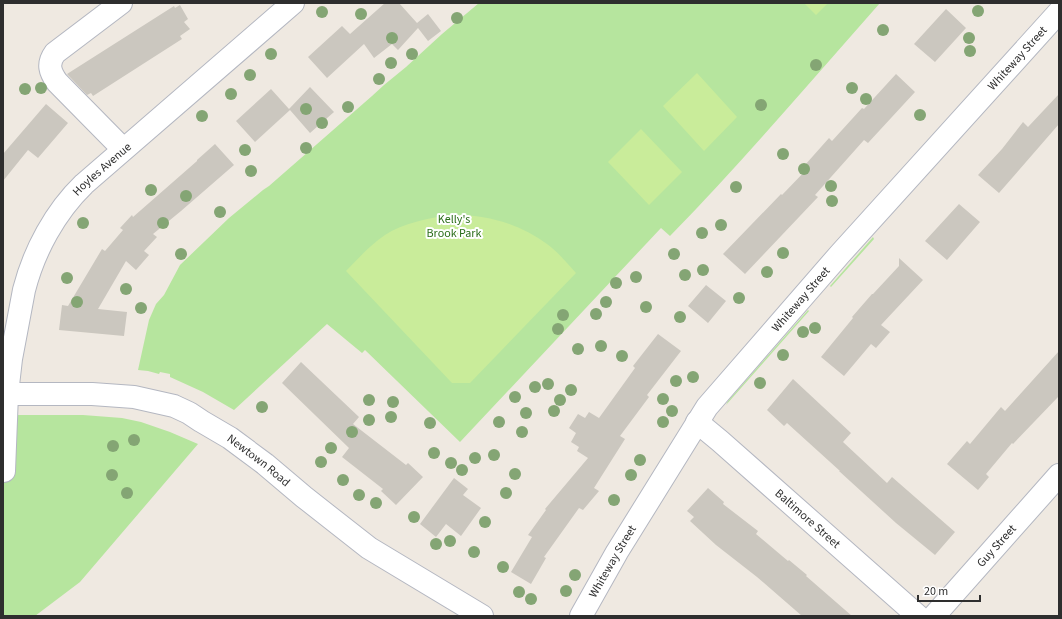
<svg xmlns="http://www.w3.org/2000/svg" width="1062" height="619" viewBox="0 0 1062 619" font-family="'Source Sans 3',sans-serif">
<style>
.green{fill:#b6e59e}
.pitch{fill:#c9ec9a}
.building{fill:#cbc7bf}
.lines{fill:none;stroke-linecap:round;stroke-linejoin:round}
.minor-casing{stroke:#b4b7c1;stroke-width:24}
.minor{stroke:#fff;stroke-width:22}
.tree{fill:#84a574}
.labels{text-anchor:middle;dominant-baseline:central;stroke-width:4;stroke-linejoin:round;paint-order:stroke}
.street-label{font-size:12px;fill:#2e2e2e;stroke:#fff}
.park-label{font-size:12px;fill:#2c6e1b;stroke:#fff}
</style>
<rect width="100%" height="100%" fill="#efe9e1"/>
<path class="green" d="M 479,3 L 880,3 C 811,81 743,161 670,236 L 661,228 L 460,442 L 365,350 L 362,353 L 327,324 L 234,410 L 203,392 L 170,377 L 170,374 L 160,372 L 159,374 L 148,371 L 138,370 L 149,320 L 156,304 L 164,295 L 180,265 L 229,218 L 263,190 L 269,186 L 372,96 L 384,85 L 406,67 L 442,34 Z
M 873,237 L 874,239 L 831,287 L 830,286 Z
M 808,310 L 809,311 L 726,405 L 728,401 Z
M 3,415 L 83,415 L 122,418 L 141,422 L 170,432 L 198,444 L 80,582 L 35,616 L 3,616 Z"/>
<path class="pitch" d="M 804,3 L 828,3 L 816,15 Z
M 697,73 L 737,117 L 704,151 L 663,106 Z
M 641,129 L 682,172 L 649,205 L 608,162 Z
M 450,215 C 485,214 519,223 547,244 C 558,252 567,263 576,273 L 470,383 L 452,383 L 346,271 C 358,259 370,245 385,235 C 403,223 429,218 450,215 Z"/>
<path class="building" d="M 385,3 L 399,3 L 417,23 L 428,14 L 441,31 L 428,41 L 418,28 L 398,50 L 392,44 L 374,58 L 364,44 L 327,78 L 308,57 L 342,26 L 350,34 Z
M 180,5 L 188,19 L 184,22 L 190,29 L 180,36 L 182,39 L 93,96 L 91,93 L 87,95 L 67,74 L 174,6 L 175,8 Z
M 946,9 L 966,28 L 935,62 L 914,44 Z
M 896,74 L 915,92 L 868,143 L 864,140 L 815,195 L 818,197 L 745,274 L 723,254 L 781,194 L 782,195 L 808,168 L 805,165 L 829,138 L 832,141 L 862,108 L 864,109 Z
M 310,87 L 334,112 L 310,133 L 290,110 L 255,142 L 236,121 L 271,89 L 289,109 Z
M 1059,94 L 1059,124 L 999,193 L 978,175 L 1002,149 L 1023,122 L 1028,127 Z
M 46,104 L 68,123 L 38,158 L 28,150 L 3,181 L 3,154 Z
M 215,144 L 234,165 L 181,211 L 153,234 L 157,237 L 144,251 L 149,255 L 136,270 L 126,261 L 98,309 L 127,312 L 124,336 L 59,330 L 62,305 L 68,306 L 102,249 L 105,251 L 123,230 L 120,228 L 132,215 L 133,217 L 197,161 L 197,160 Z
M 959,204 L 980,222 L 947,260 L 925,241 Z
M 899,258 L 923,280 L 881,325 L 890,332 L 876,348 L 871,344 L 844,376 L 821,357 L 853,318 L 852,317 L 872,294 L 873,294 L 899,266 Z
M 706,285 L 726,301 L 708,323 L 688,306 Z
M 658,334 L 681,351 L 647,395 L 649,397 L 620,436 L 625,439 L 594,488 L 599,491 L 583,510 L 579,508 L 544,557 L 546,558 L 531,584 L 511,572 L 532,537 L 528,535 L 546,510 L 545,509 L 588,458 L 577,451 L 579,447 L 571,442 L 576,433 L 569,428 L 578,414 L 585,418 L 589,412 L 599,418 L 635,368 L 633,366 Z
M 1059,351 L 1059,396 L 1013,444 L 1012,443 L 986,474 L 989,477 L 978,490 L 947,464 L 967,441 L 970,444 L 1001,407 L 1005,411 Z
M 301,362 L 359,417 L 353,424 L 406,465 L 408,463 L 423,477 L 396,505 L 381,491 L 383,489 L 342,457 L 349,448 L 282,383 Z
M 793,379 L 851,433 L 843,442 L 887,483 L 892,477 L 955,532 L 935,555 L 896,523 L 839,471 L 840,471 L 787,423 L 784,426 L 767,410 Z
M 454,478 L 468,489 L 463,495 L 481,508 L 461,536 L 446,524 L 436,537 L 420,524 Z
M 708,488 L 724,502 L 723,504 L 758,531 L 756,534 L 788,561 L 789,560 L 807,575 L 806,576 L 852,616 L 802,616 L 757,577 L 716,545 L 690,521 L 694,517 L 687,511 Z"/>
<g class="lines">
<defs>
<g id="minor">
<path d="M 121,3 L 55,53 C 47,64 50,72 57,82 L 123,149"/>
<path id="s1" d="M 3,394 L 92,394 L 134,397 L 174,406 L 189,413 L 201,421 L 230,438 L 265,464 L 304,497 L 369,548 L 482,616"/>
<path id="s2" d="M 697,422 L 720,441 L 918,616"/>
<path id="s3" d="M 4,471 L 7,394 L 11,359 L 24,290 C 34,251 55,212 84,184 L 293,3"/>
<path id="s4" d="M 581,616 L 617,552 L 707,407 L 840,254 L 1059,12"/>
<path id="s5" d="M 934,616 L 1059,475"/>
</g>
</defs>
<use href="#minor" class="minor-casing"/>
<use href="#minor" class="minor"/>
</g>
<g class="tree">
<circle cx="978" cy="11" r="6"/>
<circle cx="322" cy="12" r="6"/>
<circle cx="361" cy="14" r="6"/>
<circle cx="457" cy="18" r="6"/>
<circle cx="883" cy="30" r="6"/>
<circle cx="392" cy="38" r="6"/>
<circle cx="969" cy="38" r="6"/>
<circle cx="970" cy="51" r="6"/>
<circle cx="271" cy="54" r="6"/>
<circle cx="412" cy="54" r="6"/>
<circle cx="391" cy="63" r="6"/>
<circle cx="816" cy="65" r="6"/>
<circle cx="250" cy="75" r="6"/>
<circle cx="379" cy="79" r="6"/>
<circle cx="41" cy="88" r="6"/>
<circle cx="852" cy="88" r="6"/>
<circle cx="25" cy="89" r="6"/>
<circle cx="231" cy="94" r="6"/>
<circle cx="866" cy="99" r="6"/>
<circle cx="761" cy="105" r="6"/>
<circle cx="348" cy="107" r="6"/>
<circle cx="306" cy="109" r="6"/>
<circle cx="920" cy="115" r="6"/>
<circle cx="202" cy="116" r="6"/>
<circle cx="322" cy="123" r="6"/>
<circle cx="306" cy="148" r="6"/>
<circle cx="245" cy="150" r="6"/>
<circle cx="783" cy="154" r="6"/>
<circle cx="804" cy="169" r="6"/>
<circle cx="251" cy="171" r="6"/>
<circle cx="831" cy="186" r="6"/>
<circle cx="736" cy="187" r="6"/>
<circle cx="151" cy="190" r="6"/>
<circle cx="186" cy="196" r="6"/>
<circle cx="832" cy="201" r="6"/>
<circle cx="220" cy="212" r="6"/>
<circle cx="83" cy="223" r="6"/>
<circle cx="163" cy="223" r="6"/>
<circle cx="721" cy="225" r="6"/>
<circle cx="702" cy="233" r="6"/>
<circle cx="783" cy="253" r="6"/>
<circle cx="181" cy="254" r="6"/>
<circle cx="674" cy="254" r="6"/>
<circle cx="703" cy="270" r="6"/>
<circle cx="767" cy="272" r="6"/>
<circle cx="685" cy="275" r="6"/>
<circle cx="636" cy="277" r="6"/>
<circle cx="67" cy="278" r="6"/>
<circle cx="616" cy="283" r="6"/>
<circle cx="126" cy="289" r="6"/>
<circle cx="739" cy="298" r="6"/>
<circle cx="77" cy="302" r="6"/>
<circle cx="606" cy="302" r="6"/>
<circle cx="646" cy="307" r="6"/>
<circle cx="141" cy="308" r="6"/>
<circle cx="596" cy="314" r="6"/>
<circle cx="563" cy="315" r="6"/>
<circle cx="680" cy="317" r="6"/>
<circle cx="815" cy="328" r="6"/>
<circle cx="558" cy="329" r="6"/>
<circle cx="803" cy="332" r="6"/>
<circle cx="601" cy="346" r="6"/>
<circle cx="578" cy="349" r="6"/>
<circle cx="783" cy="355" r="6"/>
<circle cx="622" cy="356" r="6"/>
<circle cx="693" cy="377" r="6"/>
<circle cx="676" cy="381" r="6"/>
<circle cx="760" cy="383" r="6"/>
<circle cx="548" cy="384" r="6"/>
<circle cx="535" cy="387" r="6"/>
<circle cx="571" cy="390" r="6"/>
<circle cx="515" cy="397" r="6"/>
<circle cx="663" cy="399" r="6"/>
<circle cx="369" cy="400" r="6"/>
<circle cx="560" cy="400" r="6"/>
<circle cx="393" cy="402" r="6"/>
<circle cx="262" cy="407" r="6"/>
<circle cx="554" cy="411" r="6"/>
<circle cx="672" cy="411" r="6"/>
<circle cx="526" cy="413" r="6"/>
<circle cx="391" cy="417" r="6"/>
<circle cx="369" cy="420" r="6"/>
<circle cx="499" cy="422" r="6"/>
<circle cx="663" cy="422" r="6"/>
<circle cx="430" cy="423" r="6"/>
<circle cx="352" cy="432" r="6"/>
<circle cx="522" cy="432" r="6"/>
<circle cx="134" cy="440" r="6"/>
<circle cx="113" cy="446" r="6"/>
<circle cx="331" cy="448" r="6"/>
<circle cx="434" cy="453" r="6"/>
<circle cx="494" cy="455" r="6"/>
<circle cx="475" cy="458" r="6"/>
<circle cx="640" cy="460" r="6"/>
<circle cx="321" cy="462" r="6"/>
<circle cx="451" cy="463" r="6"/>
<circle cx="462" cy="470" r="6"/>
<circle cx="515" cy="474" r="6"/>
<circle cx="112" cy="475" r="6"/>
<circle cx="631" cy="475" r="6"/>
<circle cx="343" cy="480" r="6"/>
<circle cx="127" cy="493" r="6"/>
<circle cx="506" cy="493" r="6"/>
<circle cx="359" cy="495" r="6"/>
<circle cx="614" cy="500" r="6"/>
<circle cx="376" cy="503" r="6"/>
<circle cx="414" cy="517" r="6"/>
<circle cx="485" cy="522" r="6"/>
<circle cx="450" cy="541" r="6"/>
<circle cx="436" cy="544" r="6"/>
<circle cx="474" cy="552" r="6"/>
<circle cx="503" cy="567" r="6"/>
<circle cx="575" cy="575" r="6"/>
<circle cx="566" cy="591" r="6"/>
<circle cx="519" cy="592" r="6"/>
<circle cx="531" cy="599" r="6"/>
</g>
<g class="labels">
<g class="street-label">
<text stroke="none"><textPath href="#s4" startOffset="711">Whiteway Street</textPath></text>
<text stroke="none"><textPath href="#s3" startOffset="329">Hoyles Avenue</textPath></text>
<text stroke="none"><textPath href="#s4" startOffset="387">Whiteway Street</textPath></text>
<text stroke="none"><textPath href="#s1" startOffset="273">Newtown Road</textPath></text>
<text stroke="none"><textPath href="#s2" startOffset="147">Baltimore Street</textPath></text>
<text stroke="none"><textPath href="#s5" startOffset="94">Guy Street</textPath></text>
<text stroke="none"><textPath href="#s4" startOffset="63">Whiteway Street</textPath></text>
</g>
<g class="park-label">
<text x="454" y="219">Kelly's<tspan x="454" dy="14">Brook Park</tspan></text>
</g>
</g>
<rect width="1062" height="619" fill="none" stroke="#2e2e2e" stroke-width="8"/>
<path d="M918 595v6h62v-6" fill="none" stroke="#2e2e2e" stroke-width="2"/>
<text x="924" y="595" font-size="12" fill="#2e2e2e" stroke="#ffffff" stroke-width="3" paint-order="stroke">20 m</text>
</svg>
